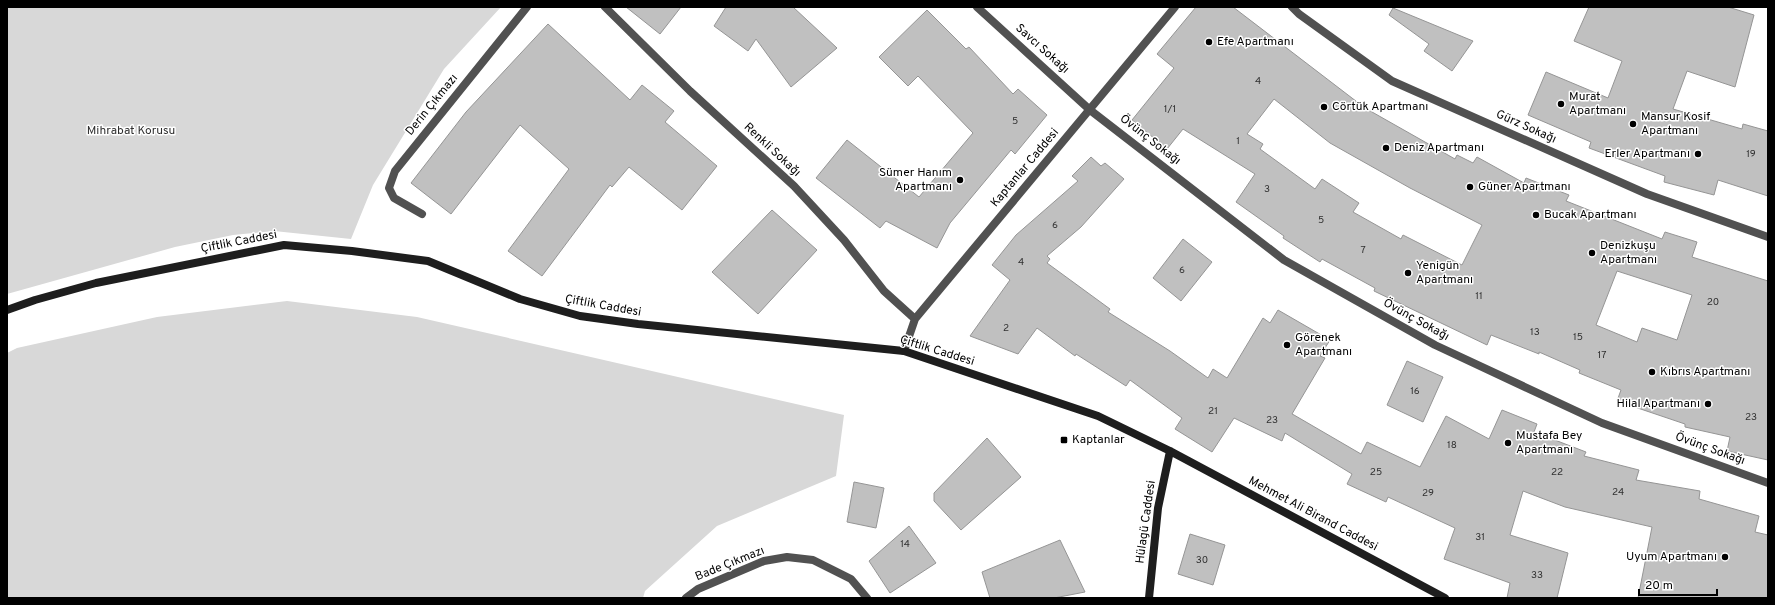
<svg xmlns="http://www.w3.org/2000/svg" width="1775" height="605" viewBox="0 0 1775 605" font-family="Overpass,sans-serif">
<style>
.green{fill:#d8d8d8}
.building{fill:#c0c0c0;stroke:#959595;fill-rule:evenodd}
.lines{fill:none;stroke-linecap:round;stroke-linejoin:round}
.street{stroke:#515151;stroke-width:8}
.secondary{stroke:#1e1e1e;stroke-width:8}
.poi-dot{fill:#000;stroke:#fff;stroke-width:1.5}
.labels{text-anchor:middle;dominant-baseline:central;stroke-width:3;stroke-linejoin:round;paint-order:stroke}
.number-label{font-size:10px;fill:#303030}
.poi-label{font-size:12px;fill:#000;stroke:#fff;text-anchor:start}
.street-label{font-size:12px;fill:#000;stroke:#fff}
.park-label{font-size:12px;fill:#2f2f2f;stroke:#fff}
</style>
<rect width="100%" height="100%" fill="#fff"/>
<path class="green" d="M 7,7 L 501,7 L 444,69 L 373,185 L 351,239 L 274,231 L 233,235 L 175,247 L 7,294 Z
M 287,301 L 417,317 L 844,415 L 836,476 L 717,526 L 645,591 L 643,598 L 7,598 L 7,353 L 17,348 L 157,317 Z"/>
<path class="building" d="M 626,7 L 681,7 L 660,34 Z
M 726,7 L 793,7 L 837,48 L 791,87 L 756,39 L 748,51 L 714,26 Z
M 1196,7 L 1233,7 L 1365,108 L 1455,159 L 1457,155 L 1473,163 L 1477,157 L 1524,183 L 1526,178 L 1569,195 L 1566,201 L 1662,239 L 1665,232 L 1697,242 L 1692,257 L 1768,281 L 1768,460 L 1727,451 L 1730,437 L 1685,427 L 1685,424 L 1617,401 L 1621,390 L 1579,373 L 1580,370 L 1539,352 L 1539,354 L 1491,335 L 1487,345 L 1374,291 L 1375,288 L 1322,259 L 1320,262 L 1283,238 L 1284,236 L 1236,202 L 1255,174 L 1183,129 L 1167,149 L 1132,120 L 1174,68 L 1157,54 ZM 1274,99 L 1330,143 L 1410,188 L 1482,225 L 1462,265 L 1403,235 L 1401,239 L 1353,212 L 1359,203 L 1322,179 L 1315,189 L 1260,149 L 1263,144 L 1247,134 ZM 1617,271 L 1692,295 L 1677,340 L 1642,328 L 1637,342 L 1596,325 Z
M 1589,7 L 1728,7 L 1754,15 L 1735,87 L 1687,71 L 1673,109 L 1742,129 L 1743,124 L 1768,131 L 1768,196 L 1718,180 L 1714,195 L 1664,182 L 1665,176 L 1589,148 L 1591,142 L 1528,115 L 1546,72 L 1608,98 L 1622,61 L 1574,41 Z
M 1393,8 L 1473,41 L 1452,71 L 1424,51 L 1429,44 L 1389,15 Z
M 927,10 L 966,49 L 969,47 L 1013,94 L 1018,89 L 1047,115 L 1015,154 L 1011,150 L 950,223 L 937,248 L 886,221 L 880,228 L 816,178 L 847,140 L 919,197 L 973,133 L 918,76 L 908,86 L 879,57 Z
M 548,24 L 630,100 L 642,85 L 674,111 L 665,122 L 717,166 L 682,210 L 629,167 L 612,187 L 610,185 L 542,276 L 508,251 L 569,169 L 520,125 L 451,214 L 411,183 L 466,112 Z
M 1091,157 L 1101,166 L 1105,163 L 1124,179 L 1081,227 L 1047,256 L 1050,259 L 1047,263 L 1110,309 L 1108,312 L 1170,351 L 1208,378 L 1213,369 L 1227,378 L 1263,318 L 1270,323 L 1278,310 L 1330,340 L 1320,356 L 1325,358 L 1292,414 L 1294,415 L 1361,454 L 1367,442 L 1420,467 L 1446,416 L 1489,439 L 1502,410 L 1537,424 L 1534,432 L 1586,452 L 1584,456 L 1639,470 L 1636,480 L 1700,491 L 1699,499 L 1759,516 L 1755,532 L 1768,535 L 1768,598 L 1638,598 L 1652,527 L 1565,507 L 1523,491 L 1510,535 L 1568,553 L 1557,598 L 1507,598 L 1510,583 L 1444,559 L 1455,528 L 1388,497 L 1386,502 L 1347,484 L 1352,474 L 1285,433 L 1282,441 L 1234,418 L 1212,452 L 1175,429 L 1182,418 L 1130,380 L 1126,386 L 1076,354 L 1075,356 L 1037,328 L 1018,354 L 970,336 L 1010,280 L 992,265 L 1016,235 L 1078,181 L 1072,176 Z
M 772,210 L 817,250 L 758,314 L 712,272 Z
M 1183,239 L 1212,262 L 1181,301 L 1153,278 Z
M 1407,361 L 1443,377 L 1423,422 L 1387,405 Z
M 987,438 L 1021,477 L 961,530 L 934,501 L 934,493 Z
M 854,482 L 884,488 L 876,528 L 847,522 Z
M 909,526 L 936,563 L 890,593 L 869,561 Z
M 1190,534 L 1225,545 L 1213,585 L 1178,574 Z
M 1060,540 L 1085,592 L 1054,598 L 990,598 L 982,572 Z"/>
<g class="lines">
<path class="street" d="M 605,7 L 690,91 L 794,186 L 844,240 L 884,291 L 915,319
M 977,7 L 1090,110 L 1284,260 L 1435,345 L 1602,423 L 1768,483
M 1292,7 L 1299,14 L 1392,81 L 1647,194 L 1768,237
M 422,214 L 394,198 L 389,188 L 395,171 L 527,7
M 904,351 L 915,319 L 1175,7
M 686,598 L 698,589 L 764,561 L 787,557 L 813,560 L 851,579 L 867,598"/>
<path class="secondary" d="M 7,310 L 35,300 L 96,283 L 284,245 L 352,251 L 428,261 L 520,299 L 580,316 L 638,324 L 904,351 L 1098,416 L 1170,451 L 1445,598
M 1149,598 L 1158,508 L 1170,451"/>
</g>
<g class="poi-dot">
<circle cx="1209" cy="42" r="4"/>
<circle cx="1561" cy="104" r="4"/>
<circle cx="1324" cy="107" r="4"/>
<circle cx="1633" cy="124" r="4"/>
<circle cx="1386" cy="148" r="4"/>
<circle cx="1698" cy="154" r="4"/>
<circle cx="960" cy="180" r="4"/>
<circle cx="1470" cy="187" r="4"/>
<circle cx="1536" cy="215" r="4"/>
<circle cx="1592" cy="253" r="4"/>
<circle cx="1408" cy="273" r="4"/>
<circle cx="1287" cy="345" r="4"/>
<circle cx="1652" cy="372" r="4"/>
<circle cx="1708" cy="404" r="4"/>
<rect x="1060" y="436" width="8" height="8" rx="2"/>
<circle cx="1508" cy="443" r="4"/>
<circle cx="1725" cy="557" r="4"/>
</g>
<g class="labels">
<g class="number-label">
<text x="1258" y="81">4</text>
<text x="1170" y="109">1/1</text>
<text x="1015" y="121">5</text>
<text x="1238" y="141">1</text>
<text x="1751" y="154">19</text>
<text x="1267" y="189">3</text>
<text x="1321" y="220">5</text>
<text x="1055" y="225">6</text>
<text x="1363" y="250">7</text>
<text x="1021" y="262">4</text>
<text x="1182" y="270">6</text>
<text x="1479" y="296">11</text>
<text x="1713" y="302">20</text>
<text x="1006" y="328">2</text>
<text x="1535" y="332">13</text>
<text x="1578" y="337">15</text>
<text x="1602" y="355">17</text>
<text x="1415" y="391">16</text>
<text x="1213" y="411">21</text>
<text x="1751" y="417">23</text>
<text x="1272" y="420">23</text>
<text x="1452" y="445">18</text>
<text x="1376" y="472">25</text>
<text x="1557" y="472">22</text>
<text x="1618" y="492">24</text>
<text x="1428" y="493">29</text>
<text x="1480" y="537">31</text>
<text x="905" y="544">14</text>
<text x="1202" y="560">30</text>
<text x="1537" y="575">33</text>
</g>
<g class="poi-label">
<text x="1217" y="42">Efe Apartmanı</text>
<text x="1569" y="97">Murat<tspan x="1569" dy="14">Apartmanı</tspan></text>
<text x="1332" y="107">Cörtük Apartmanı</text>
<text x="1641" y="117">Mansur Kosif<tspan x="1641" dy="14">Apartmanı</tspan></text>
<text x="1394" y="148">Deniz Apartmanı</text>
<text x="1690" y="154" text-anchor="end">Erler Apartmanı</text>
<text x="952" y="173" text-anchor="end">Sümer Hanım<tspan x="952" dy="14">Apartmanı</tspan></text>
<text x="1478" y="187">Güner Apartmanı</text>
<text x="1544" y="215">Bucak Apartmanı</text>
<text x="1600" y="246">Denizkuşu<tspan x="1600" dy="14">Apartmanı</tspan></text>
<text x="1416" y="266">Yenigün<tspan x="1416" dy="14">Apartmanı</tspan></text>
<text x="1295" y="338">Görenek<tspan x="1295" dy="14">Apartmanı</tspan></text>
<text x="1660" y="372">Kıbrıs Apartmanı</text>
<text x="1700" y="404" text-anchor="end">Hilal Apartmanı</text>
<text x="1516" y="436">Mustafa Bey<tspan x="1516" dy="14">Apartmanı</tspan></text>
<text x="1072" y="440">Kaptanlar</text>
<text x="1717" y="557" text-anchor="end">Uyum Apartmanı</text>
</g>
<g class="street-label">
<text transform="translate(1042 49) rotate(42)">Savcı Sokağı</text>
<text transform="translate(432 105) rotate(-51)">Derin Çıkmazı</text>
<text transform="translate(1526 127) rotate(24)">Gürz Sokağı</text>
<text transform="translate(1150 140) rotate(38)">Övünç Sokağı</text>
<text transform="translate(772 150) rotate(43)">Renkli Sokağı</text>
<text transform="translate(1025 168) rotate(-50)">Kaptanlar Caddesi</text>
<text transform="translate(239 242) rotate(-11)">Çiftlik Caddesi</text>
<text transform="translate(603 306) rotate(10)">Çiftlik Caddesi</text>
<text transform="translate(1416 320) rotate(29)">Övünç Sokağı</text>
<text transform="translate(937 351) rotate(17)">Çiftlik Caddesi</text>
<text transform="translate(1710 449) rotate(20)">Övünç Sokağı</text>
<text transform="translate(1313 514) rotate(28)">Mehmet Ali Birand Caddesi</text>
<text transform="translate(1146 522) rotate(-82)">Hülagü Caddesi</text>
<text transform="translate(730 564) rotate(-22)">Bade Çıkmazı</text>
</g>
<g class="park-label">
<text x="131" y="131">Mihrabat Korusu</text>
</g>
</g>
<rect width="1775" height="605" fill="none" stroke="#000000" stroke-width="16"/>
<path d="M1639 589v6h78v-6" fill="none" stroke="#000000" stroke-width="2"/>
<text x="1645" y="589" font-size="12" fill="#000000" stroke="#ffffff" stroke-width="3" paint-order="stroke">20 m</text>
</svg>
